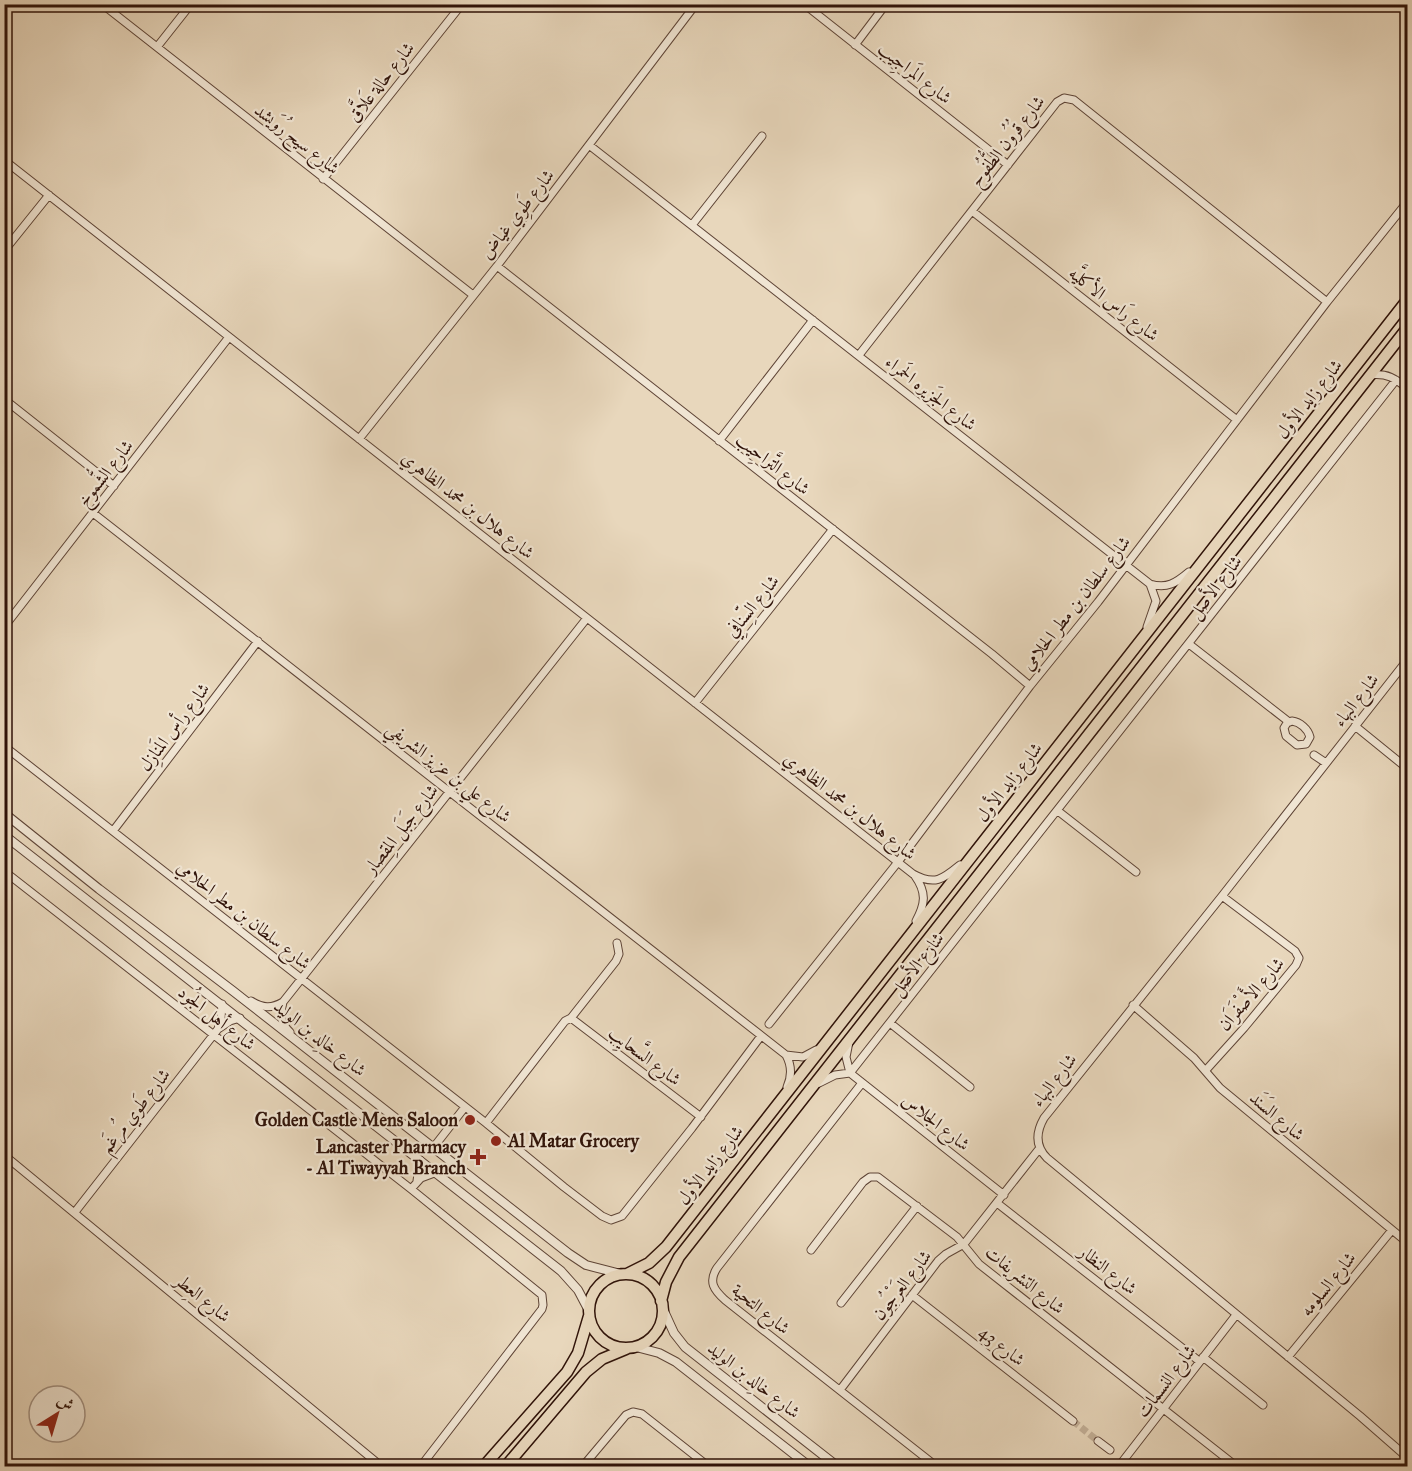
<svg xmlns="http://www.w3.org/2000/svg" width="1412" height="1471" viewBox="0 0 1412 1471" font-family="'IM FELL Great Primer',Amiri,serif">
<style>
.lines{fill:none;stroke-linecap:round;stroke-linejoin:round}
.minor-tunnel{stroke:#c3b098;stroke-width:7;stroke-dasharray:7 3.5;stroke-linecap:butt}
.minor-casing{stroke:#5e4436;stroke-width:9}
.tertiary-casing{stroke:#5e4436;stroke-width:10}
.primary-casing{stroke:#301309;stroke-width:13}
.minor{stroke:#f0e5d3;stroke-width:7}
.tertiary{stroke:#f0e5d3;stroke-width:8}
.primary{stroke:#e8d7bc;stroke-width:10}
.poi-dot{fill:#8f2418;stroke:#f0e5d3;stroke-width:2}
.labels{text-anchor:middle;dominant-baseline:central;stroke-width:4.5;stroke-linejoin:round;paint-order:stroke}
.street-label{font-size:18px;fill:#301309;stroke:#f0e5d3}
.poi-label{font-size:18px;font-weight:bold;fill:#301309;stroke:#f0e5d3;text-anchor:end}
</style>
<rect width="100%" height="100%" fill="#e8d7bc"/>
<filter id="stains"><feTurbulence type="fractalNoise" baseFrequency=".00333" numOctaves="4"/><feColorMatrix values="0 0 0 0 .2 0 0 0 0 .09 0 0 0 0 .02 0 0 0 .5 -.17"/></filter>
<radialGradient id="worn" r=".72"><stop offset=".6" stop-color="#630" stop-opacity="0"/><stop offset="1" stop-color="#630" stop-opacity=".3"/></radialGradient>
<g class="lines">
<path class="minor-tunnel" d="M 1073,1421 L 1098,1441"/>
<defs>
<path id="minor" d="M 102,4 L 473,295
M 804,4 L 1008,165
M 4,7 L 6,4
M 855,45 L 886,4
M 157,47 L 191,4
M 589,145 L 1150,584 C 1167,589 1176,583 1189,572
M 4,160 L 913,874 C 935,886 943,879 960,865
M 323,179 L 462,4
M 972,211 L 1237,420
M 692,225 L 762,136
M 4,251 L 49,195
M 497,266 L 992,654 L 1030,686
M 859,355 L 1057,102 L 1064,98 L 1074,100 L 1327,302
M 1370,375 C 1387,373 1395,378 1408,389
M 4,399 L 114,486
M 359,439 L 497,266 L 696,4
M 719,441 L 813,320
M 93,513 L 786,1055 L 803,1057 L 816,1050
M 4,627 L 229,337
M 1147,627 L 1156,601 L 1150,584
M 1189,644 L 1289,722
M 1408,659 L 1222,896 L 1044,1118 C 1036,1132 1035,1146 1047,1158 L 1360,1416 L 1408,1458
M 695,703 L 833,529
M 1292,721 C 1300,722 1308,729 1310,737 L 1306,744 L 1297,745 L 1286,736 L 1284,728 L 1287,723 Z
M 1355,726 L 1408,769
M 4,746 L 486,1123 L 564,1187 L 602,1216 L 611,1220 L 622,1216 L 692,1128 L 761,1036
M 1314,755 L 1326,763
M 1058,811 L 1136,872
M 113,831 L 258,641
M 4,871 L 411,1189 L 542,1295 L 543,1305 L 542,1309 L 421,1466
M 915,876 C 927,893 925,904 916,921
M 251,1001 C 263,1008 271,1009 283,1002 L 587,618
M 283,1002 C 280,1014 280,1023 290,1032
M 1133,1005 L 1194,1058 L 1220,1088 L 1408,1243
M 571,1018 L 701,1117
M 890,1023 L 970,1087
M 769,1024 L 898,862 L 1030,686 L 1098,602 L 1327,302 L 1408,201
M 218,1029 L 230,1021 L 240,1018
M 849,1042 L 846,1057 L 850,1073 L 1004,1195
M 786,1055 C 792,1066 792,1076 787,1087
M 1206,1070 L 1244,1028 L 1296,965 L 1299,958 L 1295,951 L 1222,896
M 850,1073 L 1396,380
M 819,1083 L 835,1075 L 850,1073
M 862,1083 L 717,1268 C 708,1282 714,1290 725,1300 L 936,1466
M 486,1123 L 565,1021 L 571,1018 L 616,961 L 619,954 L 617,943
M 433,1148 L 465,1107
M 4,1155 L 381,1466
M 417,1181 L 420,1160
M 411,1189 L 421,1178 L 437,1172
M 997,1203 L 1199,1361
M 75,1212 L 218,1029 L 221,1019 L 222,1004
M 811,1250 L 863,1182 L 870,1177 L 878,1177 L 957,1237 L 979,1264 L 1236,1466
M 912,1295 L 1073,1421
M 841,1303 L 917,1206
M 1203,1357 L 1263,1405
M 1288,1357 L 1392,1230
M 840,1390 L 938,1261 L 946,1254 L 964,1244 L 1039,1149
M 1098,1441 L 1110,1450
M 583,1466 L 626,1415 L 633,1412 L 642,1414 L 708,1466
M 1119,1466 L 1236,1315"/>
<path id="tertiary" d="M 4,813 L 99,889 L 233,991 L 568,1253 L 586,1265 L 621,1274
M 4,835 L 561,1271 L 578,1290 L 588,1309
M 663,1309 L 674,1333 L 685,1347 L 837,1466
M 636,1347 L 659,1353 L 676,1362 L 809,1466"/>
<path id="primary" d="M589 1311a37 37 0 1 1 74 0a37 37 0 1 1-74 0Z
M 627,1274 L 649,1263 L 666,1247 L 1408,299
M 661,1301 L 666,1282 L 679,1257 L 1408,327
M 484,1466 L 567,1372 L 578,1353 L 589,1316
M 506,1466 L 586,1372 L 602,1359 L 626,1349"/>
</defs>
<use href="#minor" class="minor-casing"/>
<use href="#tertiary" class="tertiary-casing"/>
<use href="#primary" class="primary-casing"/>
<use href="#minor" class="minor"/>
<use href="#tertiary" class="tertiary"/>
<use href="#primary" class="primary"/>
</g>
<g class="poi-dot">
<circle cx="470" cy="1120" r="6"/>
<circle cx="496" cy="1141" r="6"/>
<path d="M475 1148h6v6h6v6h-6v6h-6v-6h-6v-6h6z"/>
</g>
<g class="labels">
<g class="street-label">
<text transform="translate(915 73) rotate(38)">شارع المَراجِيب</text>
<text transform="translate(381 82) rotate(-52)">شارع حالة عَلاَّق</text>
<text transform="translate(297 139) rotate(38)">شارع سيح رُوَيشد</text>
<text transform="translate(1007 141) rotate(-52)">شارع قُرُون الطُّفُوح</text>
<text transform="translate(517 214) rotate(-52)">شارع طَوِي غياض</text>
<text transform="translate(1114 304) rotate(38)">شارع رَاس الأكليَّه</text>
<text transform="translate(931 393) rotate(38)">شارع الجَزيره الحَمراء</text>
<text transform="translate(1309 399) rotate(-52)">شارع زايد الأول</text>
<text transform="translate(773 464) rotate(38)">شارع التَّراحِيب</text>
<text transform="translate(105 473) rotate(-52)">شارع الشُّموخ</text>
<text transform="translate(468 505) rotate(38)">شارع هلال بن محمد الظاهري</text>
<text transform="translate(1215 587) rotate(-52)">شارع الأصل</text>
<text transform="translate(1076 603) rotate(-52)">شارع سلطان بن مطر الحلامي</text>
<text transform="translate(752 606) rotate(-51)">شارع السِّنافِي</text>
<text transform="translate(1356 700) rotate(-52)">شارع البهاء</text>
<text transform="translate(174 727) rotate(-53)">شارع رأس المَنازِل</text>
<text transform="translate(449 772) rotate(38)">شارع علي بن عزيز الشريفي</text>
<text transform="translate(1009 782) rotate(-52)">شارع زايد الأول</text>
<text transform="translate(850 806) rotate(38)">شارع هلال بن محمد الظاهري</text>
<text transform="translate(401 829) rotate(-52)">شارع جَبَل المِقصار</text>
<text transform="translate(244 915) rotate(38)">شارع سلطان بن مطر الحلامي</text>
<text transform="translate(917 964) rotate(-52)">شارع الأصل</text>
<text transform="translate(1251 994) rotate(-49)">شارع الأَصْفَرَان</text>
<text transform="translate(217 1018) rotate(38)">شارع أهل الجُود</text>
<text transform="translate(320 1038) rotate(38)">شارع خالِد بن الوليد</text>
<text transform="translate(645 1056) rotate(37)">شارع السَّحايِب</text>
<text transform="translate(1054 1080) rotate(-52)">شارع البهاء</text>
<text transform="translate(135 1111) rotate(-52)">شارع طَوي مُرغَم</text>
<text transform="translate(1277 1116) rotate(40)">شارع السَنَد</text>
<text transform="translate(936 1122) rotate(38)">شارع الجلاس</text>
<text transform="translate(710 1165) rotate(-52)">شارع زايد الأول</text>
<text transform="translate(1108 1270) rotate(38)">شارع النظار</text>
<text transform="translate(1025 1280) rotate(39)">شارع التشريفات</text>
<text transform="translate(1328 1284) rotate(-51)">شارع السلومه</text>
<text transform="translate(902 1285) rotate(-52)">شارع العَرْجُون</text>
<text transform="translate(203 1298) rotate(39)">شارع العِطر</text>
<text transform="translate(761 1309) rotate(39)">شارع التحية</text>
<text transform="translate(1002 1346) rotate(38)">شارع 43</text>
<text transform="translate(754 1380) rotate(38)">شارع خالِد بن الوليد</text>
<text transform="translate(1166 1381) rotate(-53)">شارع النسمات</text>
</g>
<g class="poi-label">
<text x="458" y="1120">Golden Castle Mens Saloon</text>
<text x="508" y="1141" text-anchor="start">Al Matar Grocery</text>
<text x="466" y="1147">Lancaster Pharmacy<tspan x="466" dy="21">- Al Tiwayyah Branch</tspan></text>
</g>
</g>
<rect width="1412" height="1471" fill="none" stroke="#e8d7bc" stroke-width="24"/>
<rect x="6" y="6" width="1400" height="1459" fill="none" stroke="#301309" stroke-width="3"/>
<rect x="12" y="12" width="1388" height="1447" fill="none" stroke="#301309" stroke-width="1.5"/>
<g transform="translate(57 1414) rotate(37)"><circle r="28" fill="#f0e5d3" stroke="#a39182" stroke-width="1.5"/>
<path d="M0-4.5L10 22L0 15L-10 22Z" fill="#8f2418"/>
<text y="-9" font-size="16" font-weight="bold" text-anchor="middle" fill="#301309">ش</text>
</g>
<rect width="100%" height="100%" filter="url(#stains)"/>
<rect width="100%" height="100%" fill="url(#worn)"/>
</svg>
